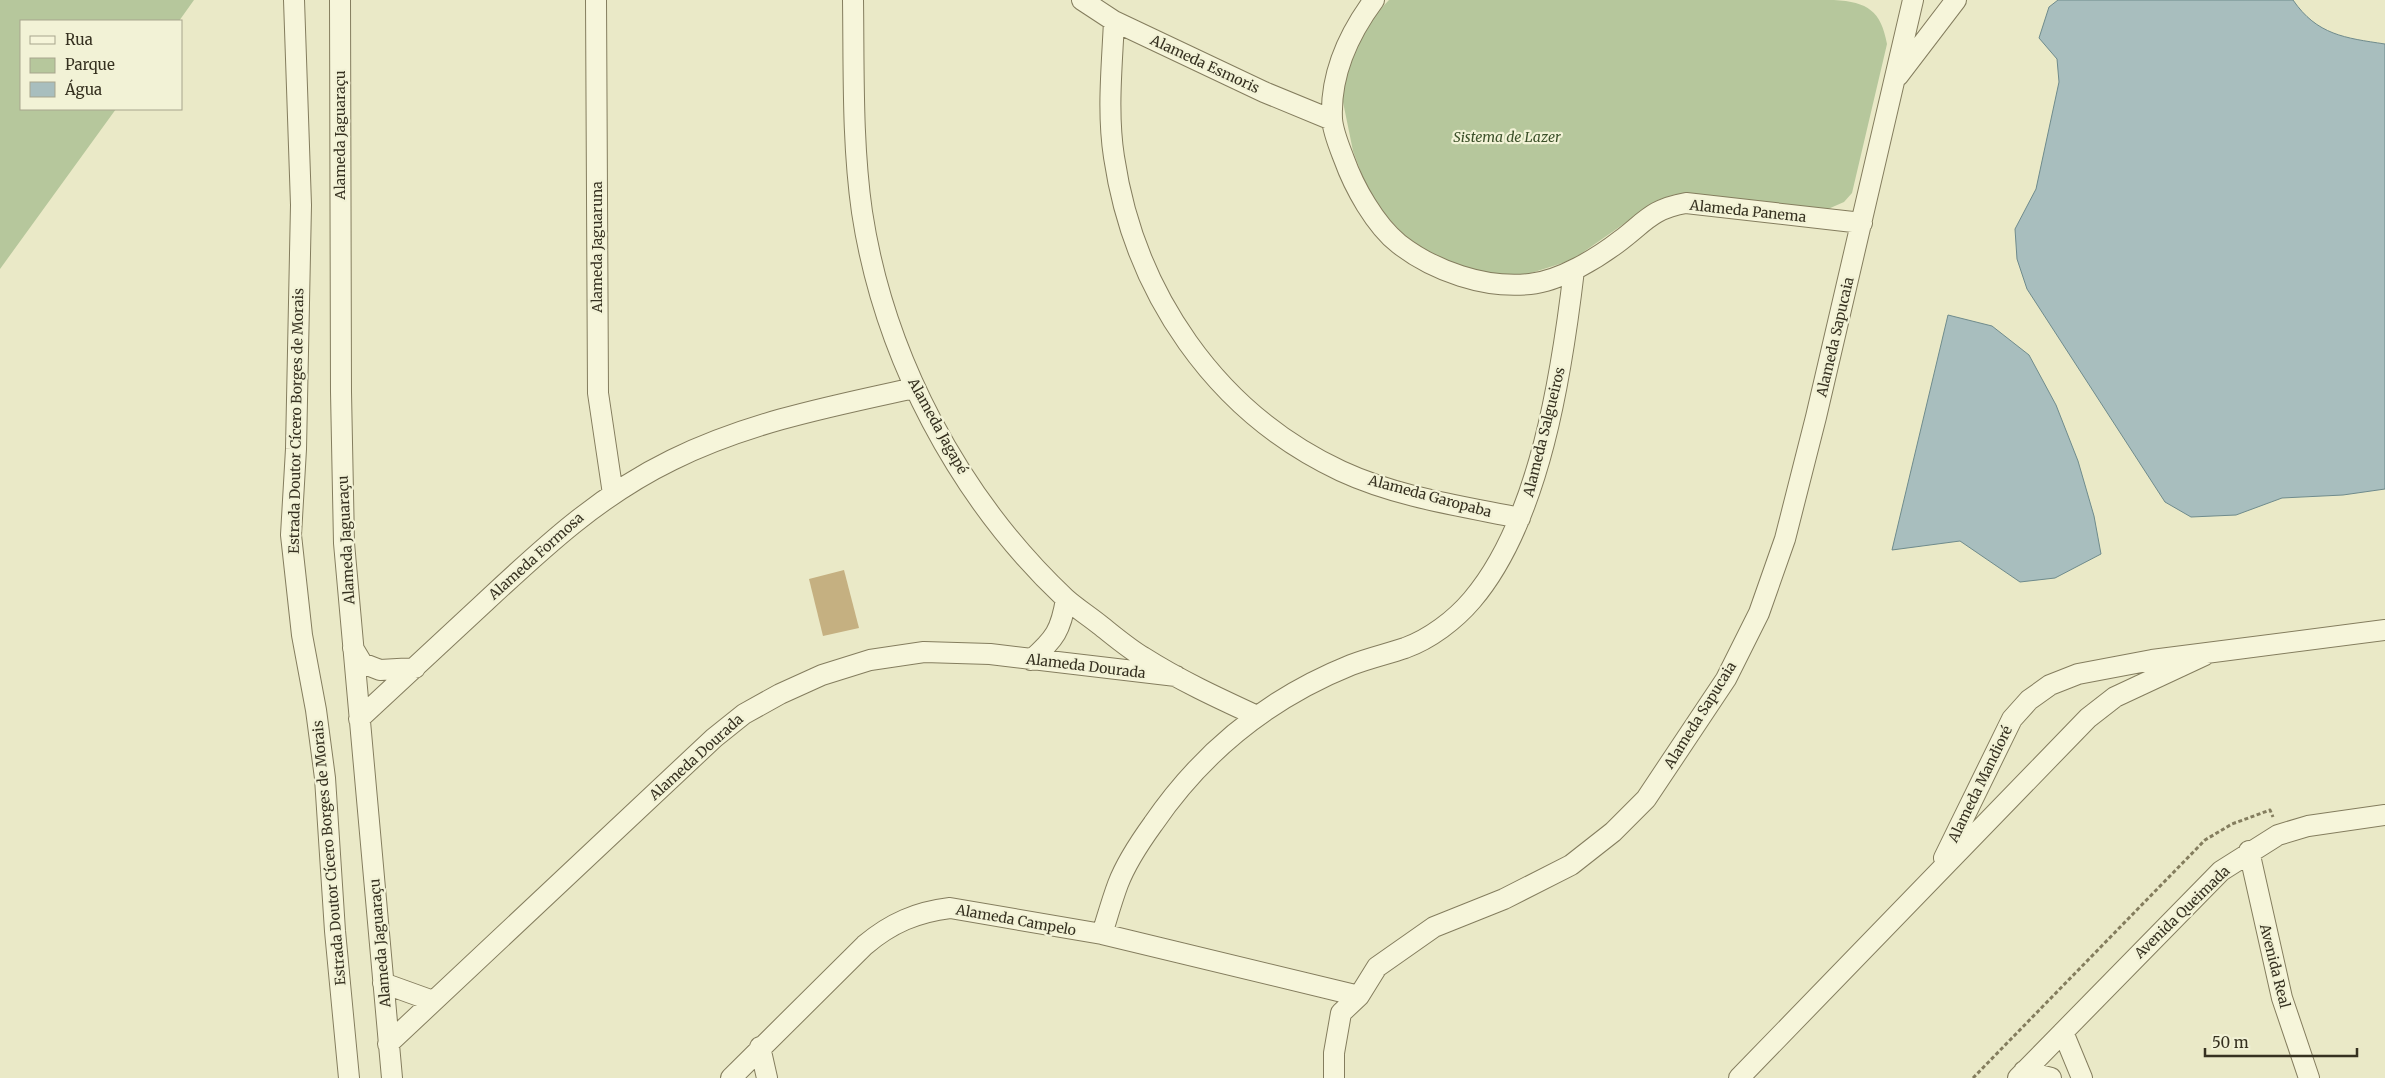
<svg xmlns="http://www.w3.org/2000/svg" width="2385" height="1078" viewBox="0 0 2385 1078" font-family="Merriweather,serif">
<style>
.green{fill:#b6c79c}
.water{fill:#a8bebe;stroke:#6f8b8c}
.building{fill:#c5b081}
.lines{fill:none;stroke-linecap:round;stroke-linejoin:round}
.minor-casing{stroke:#847d5e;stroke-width:22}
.path{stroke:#847d5e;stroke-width:3;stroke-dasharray:4 2.5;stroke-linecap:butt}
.minor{stroke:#f6f5da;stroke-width:20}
.labels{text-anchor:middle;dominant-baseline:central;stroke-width:4.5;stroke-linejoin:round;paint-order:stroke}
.street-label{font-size:14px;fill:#363120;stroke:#f2f2d6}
.park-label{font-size:14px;font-style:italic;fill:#3b5029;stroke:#f2f2d6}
</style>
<rect width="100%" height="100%" fill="#eae9c7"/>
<path class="green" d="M 0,0 L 194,0 L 179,21 L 21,21 L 21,109 L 116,109 L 0,269 Z
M 1389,0 L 1834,0 C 1868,2 1881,11 1887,44 L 1852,193 L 1844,202 L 1828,209 L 1676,194 L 1658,200 L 1572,260 L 1522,276 L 1479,273 L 1437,258 L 1404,235 L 1371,199 L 1353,151 L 1342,97 L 1351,57 L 1373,17 Z"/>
<path class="water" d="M 2058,0 L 2293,0 C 2317,35 2345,38 2385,44 L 2385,489 L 2343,495 L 2282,498 L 2236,515 L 2191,517 L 2165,502 L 2027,289 L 2017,259 L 2015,229 L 2036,189 L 2059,82 L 2057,59 L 2039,38 L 2049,7 Z
M 1948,315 L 1992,326 L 2029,355 L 2056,405 L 2078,461 L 2094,516 L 2101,554 L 2055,578 L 2020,582 L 1960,541 L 1892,550 Z"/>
<path class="building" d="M 844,570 L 859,628 L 823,636 L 809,579 Z"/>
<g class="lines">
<defs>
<path id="minor" d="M 294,0 L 301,205 L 296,449 L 291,535 L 302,635 L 316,710 L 325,778 L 335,931 L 349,1078
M 340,0 L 341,392 L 344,543 L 392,1078
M 596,0 L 598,393 L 613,494
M 853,0 C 854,71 852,142 862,212 C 884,357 959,498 1065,598 C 1076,608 1089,616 1100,625 C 1114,636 1128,648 1143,657 C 1179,680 1218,698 1257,716
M 1082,0 L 1114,21 L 1264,92 L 1332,120
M 1374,0 C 1348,35 1330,75 1332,119 C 1333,132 1339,146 1344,159 C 1354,187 1375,225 1399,244 C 1434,271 1485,289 1530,284 C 1560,281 1598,258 1621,240 C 1646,221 1652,209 1686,203 L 1862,223
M 1114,21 C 1112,66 1107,112 1114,157 C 1134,292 1215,412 1341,471 C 1397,497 1461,506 1520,518
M 1898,76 L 1956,0
M 353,648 L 362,663 L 380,670 L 415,668
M 1031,660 C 1055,639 1061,630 1066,599
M 359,719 C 401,680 442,642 484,603 C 543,548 598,496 672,460 C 749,422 832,406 914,388
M 2249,851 L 2282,998 L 2309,1078
M 1944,858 L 2012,719 L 2029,700 L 2050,685 L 2078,674 L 2152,660 L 2385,630
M 1102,934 C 1107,918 1112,900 1118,884 C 1126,863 1140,842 1153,824 C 1203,751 1269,698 1351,665 C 1369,658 1387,654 1405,648 C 1430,639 1455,620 1472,600 C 1540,520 1562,372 1574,270
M 383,983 L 433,1001
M 2063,1032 L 2082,1078
M 388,1044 L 714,738 L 744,714 L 780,694 L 822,675 L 870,660 L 924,652 L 990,654 L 1176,676
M 760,1047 L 767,1078
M 2024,1071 L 2051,1078
M 731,1078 L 865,945 C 891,923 917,912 950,908 L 1102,934 L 1359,996
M 1334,1078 L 1334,1053 L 1341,1013 L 1359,996 L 1377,967 L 1434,927 L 1504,899 L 1571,865 L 1613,832 L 1646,799 L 1726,679 L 1759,613 L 1785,539 L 1816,417 L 1913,0
M 1739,1078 L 2088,718 L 2115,697 L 2205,655
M 2018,1078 L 2221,871 L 2278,835 L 2308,826 L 2385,815"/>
</defs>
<use href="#minor" class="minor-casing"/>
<path class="path" d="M 1973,1078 L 2205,840 L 2232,824 L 2270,810 L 2273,817"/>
<use href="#minor" class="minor"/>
</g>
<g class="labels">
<g class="street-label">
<text transform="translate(1205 64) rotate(25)">Alameda Esmoris</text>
<text transform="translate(340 135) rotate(-90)">Alameda Jaguaraçu</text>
<text transform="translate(1748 211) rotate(6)">Alameda Panema</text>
<text transform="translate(597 247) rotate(-90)">Alameda Jaguaruna</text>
<text transform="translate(1835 337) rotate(-77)">Alameda Sapucaia</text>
<text transform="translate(296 421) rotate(-89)">Estrada Doutor Cícero Borges de Morais</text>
<text transform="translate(938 426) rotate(61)">Alameda Jagapé</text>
<text transform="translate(1544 432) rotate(-76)">Alameda Salgueiros</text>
<text transform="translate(1430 496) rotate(15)">Alameda Garopaba</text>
<text transform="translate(346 540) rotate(-93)">Alameda Jaguaraçu</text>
<text transform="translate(536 556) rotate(-42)">Alameda Formosa</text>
<text transform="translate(1086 666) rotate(7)">Alameda Dourada</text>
<text transform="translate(1700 715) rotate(-58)">Alameda Sapucaia</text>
<text transform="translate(696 757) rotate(-42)">Alameda Dourada</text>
<text transform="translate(1980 784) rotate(-64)">Alameda Mandioré</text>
<text transform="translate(329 853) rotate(-95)">Estrada Doutor Cícero Borges de Morais</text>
<text transform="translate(2182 912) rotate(-44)">Avenida Queimada</text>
<text transform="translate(1016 920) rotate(10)">Alameda Campelo</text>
<text transform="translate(380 943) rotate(-95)">Alameda Jaguaraçu</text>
<text transform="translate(2275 966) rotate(76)">Avenida Real</text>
</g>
<g class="park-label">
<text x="1507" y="137">Sistema de Lazer</text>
</g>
</g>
<rect x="20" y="20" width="162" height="90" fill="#f2f2d6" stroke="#a7a58d"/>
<rect x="30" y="36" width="25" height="8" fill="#f6f5da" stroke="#a7a58d"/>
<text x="65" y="45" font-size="15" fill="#363120">Rua</text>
<rect x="30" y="58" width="25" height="15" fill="#b6c79c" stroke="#a7a58d"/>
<text x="65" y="70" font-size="15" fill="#363120">Parque</text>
<rect x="30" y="82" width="25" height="15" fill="#a8bebe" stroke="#a7a58d"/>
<text x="65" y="95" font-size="15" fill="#363120">Água</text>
<path d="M2205 1048v8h152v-8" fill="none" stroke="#363120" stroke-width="2.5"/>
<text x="2212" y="1048" font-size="15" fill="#363120" stroke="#f2f2d6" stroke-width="4" paint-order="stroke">50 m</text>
</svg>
